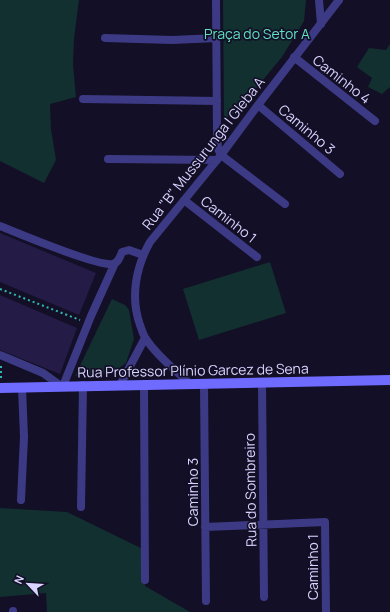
<svg xmlns="http://www.w3.org/2000/svg" width="390" height="612" viewBox="0 0 390 612" font-family="Manrope,sans-serif">
<style>
.green{fill:#12302f}
.building{fill:#241b47}
.lines{fill:none;stroke-linecap:round;stroke-linejoin:round}
.path{stroke:#2fb8b0;stroke-width:2;stroke-dasharray:2 3;stroke-linecap:butt}
.street{stroke:#3d3a85;stroke-width:8}
.secondary{stroke:#6f6bff;stroke-width:10}
.labels{text-anchor:middle;dominant-baseline:central;stroke-width:3.5;stroke-linejoin:round;paint-order:stroke}
.park-label{font-size:14px;fill:#5fe0c0;stroke:#130f26}
.street-label{font-size:14px;fill:#d9d4ff;stroke:#130f26}
</style>
<rect width="100%" height="100%" fill="#130f26"/>
<path class="green" d="M 0,0 L 79,0 L 74,39 L 73,65 L 76,97 L 50,104 L 51,129 L 56,160 L 44,183 L 0,161 Z
M 223,0 L 306,0 L 304,21 L 282,57 L 239,109 L 224,120 Z
M 390,44 L 390,87 L 382,94 L 368,87 L 372,78 L 357,67 L 369,48 L 386,50 Z
M 270,262 L 286,313 L 199,340 L 183,289 Z
M 112,299 L 125,305 L 129,310 L 134,339 L 126,363 L 118,369 L 109,373 L 75,376 Z
M 0,508 L 67,512 L 145,550 L 145,586 L 190,612 L 47,612 L 46,593 L 0,597 Z"/>
<path class="building" d="M 0,233 L 96,273 L 79,315 L 0,282 Z
M 0,295 L 77,328 L 60,374 L 0,350 Z"/>
<g class="lines">
<path class="path" d="M 0,289 L 80,320
M 1,378 L 1,365"/>
<path class="street" d="M 216,0 L 217,134 L 218,149 L 221,155 L 285,204
M 319,0 L 321,24
M 105,38 L 172,40 L 217,38
M 294,57 L 375,121
M 83,99 L 217,101
M 258,105 L 340,174
M 108,159 L 217,160
M 184,200 L 257,257
M 0,226 C 17,233 99,267 113,264 C 118,263 120,257 122,252 L 129,250 L 143,255
M 0,355 L 43,373 L 61,386
M 189,383 C 175,370 157,356 146,339 C 143,335 142,330 140,325 C 130,297 136,267 150,242 L 221,155 L 258,105 L 339,0
M 262,383 L 264,597
M 144,384 L 145,580
M 204,384 L 206,601
M 120,385 L 145,338
M 63,386 L 91,316 L 115,263
M 21,500 L 24,437 L 22,387
M 81,507 L 83,385
M 205,527 L 325,522 L 326,612
M 13,611 L 13,612"/>
<path class="secondary" d="M 0,388 L 390,380"/>
</g>
<g class="labels">
<g class="park-label">
<text x="257" y="33">Praça do Setor A</text>
</g>
<g class="street-label">
<text transform="translate(342 79) rotate(38)">Caminho 4</text>
<text transform="translate(307 129) rotate(40)">Caminho 3</text>
<text transform="translate(203 153) rotate(-52)">Rua "B" Mussurunga I Gleba A</text>
<text transform="translate(229 219) rotate(38)">Caminho 1</text>
<text transform="translate(193 370) rotate(-1)">Rua Professor Plínio Garcez de Sena</text>
<text transform="translate(250 490) rotate(-91)">Rua do Sombreiro</text>
<text transform="translate(192 492) rotate(-90)">Caminho 3</text>
<text transform="translate(312 567) rotate(-90)">Caminho 1</text>
</g>
</g>
<g transform="translate(28 584) rotate(295)" stroke="#130f26" stroke-width="3" paint-order="stroke">
<path d="M0-3L7 15L0 10L-7 15Z" fill="#d9d4ff"/>
<text y="-6" font-size="11" font-weight="bold" text-anchor="middle" fill="#d9d4ff">N</text>
</g>
</svg>
